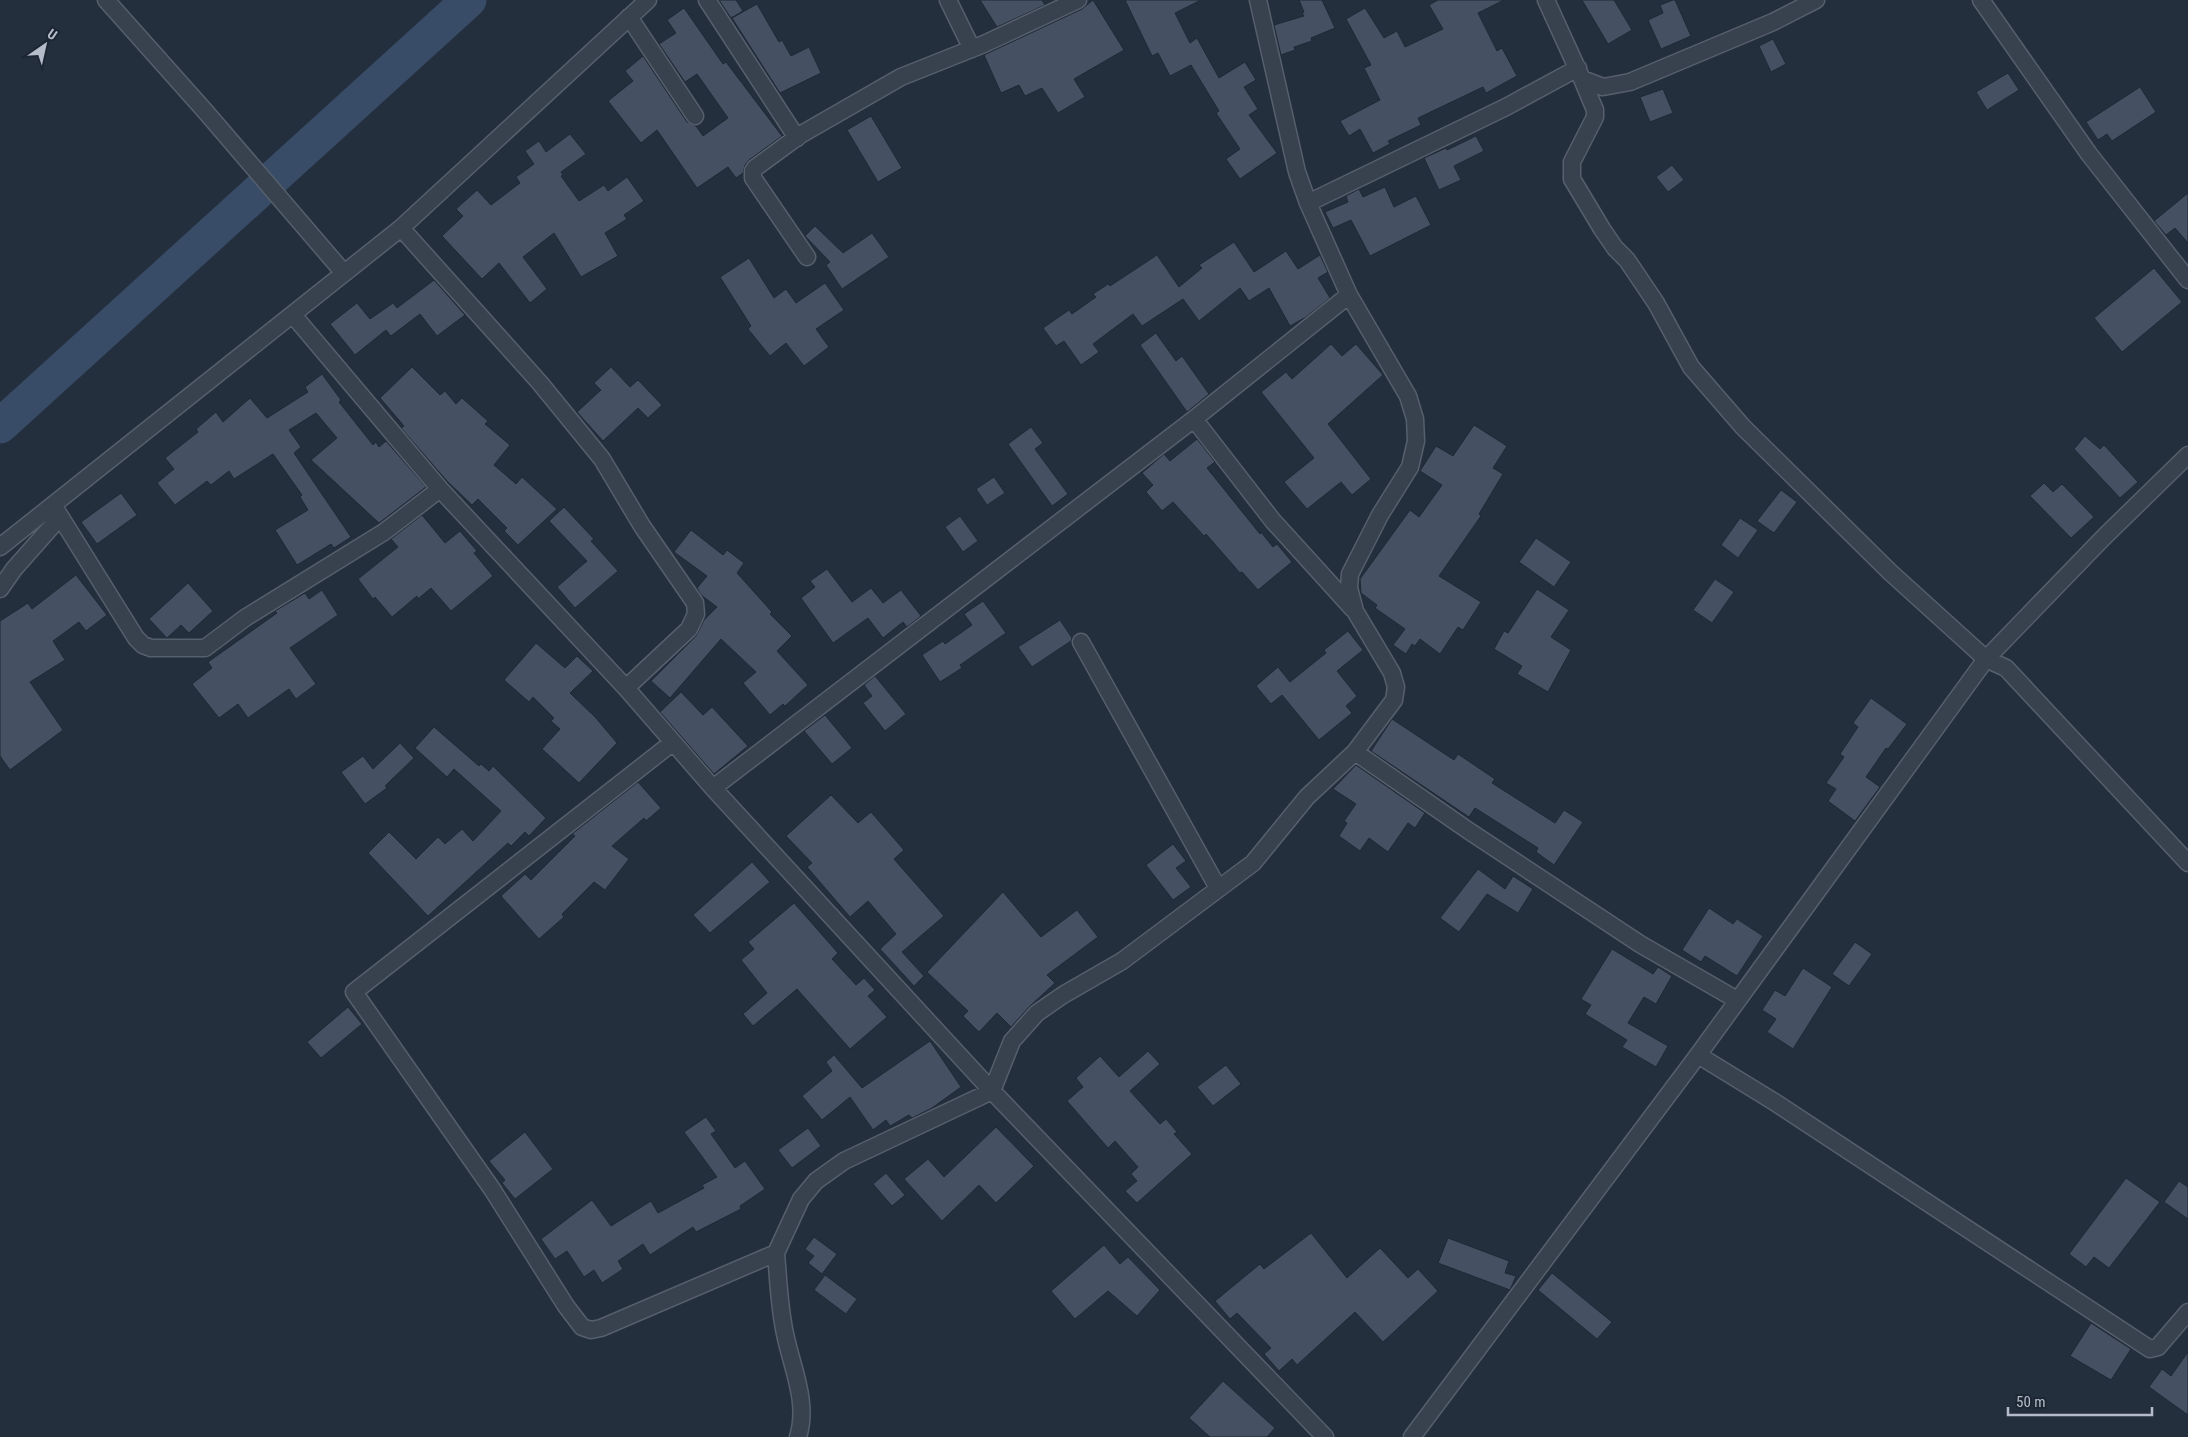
<svg xmlns="http://www.w3.org/2000/svg" width="2188" height="1437" viewBox="0 0 2188 1437" font-family="'Roboto Condensed',sans-serif">
<style>
.lines{fill:none;stroke-linecap:round;stroke-linejoin:round}
.river{stroke:#394c67;stroke-width:35}
.building{fill:#455162;stroke:#1f2835}
.street-casing{stroke:#565f6c;stroke-width:19}
.street{stroke:#38414e;stroke-width:16}
</style>
<rect width="100%" height="100%" fill="#242f3e"/>
<g class="lines">
<path class="river" d="M 0,426 L 469,0"/>
</g>
<path class="building" d="M 719,0 L 736,0 L 743,11 L 731,18 Z
M 980,0 L 1042,0 L 1045,5 L 997,27 Z
M 1093,0 L 1124,50 L 1074,79 L 1085,97 L 1058,113 L 1042,88 L 1025,96 L 1019,85 L 1001,93 L 984,55 L 1082,9 Z
M 1125,0 L 1201,0 L 1175,13 L 1190,43 L 1197,38 L 1219,78 L 1245,62 L 1256,80 L 1244,87 L 1258,109 L 1249,115 L 1277,153 L 1240,179 L 1226,159 L 1240,149 L 1216,113 L 1219,111 L 1191,65 L 1170,76 L 1158,53 L 1152,56 Z
M 1299,0 L 1322,0 L 1335,28 L 1311,38 L 1312,41 L 1294,47 L 1295,50 L 1281,55 L 1274,25 L 1304,16 L 1302,13 L 1304,12 Z
M 1438,0 L 1504,0 L 1478,13 L 1497,51 L 1502,48 L 1517,76 L 1486,93 L 1483,87 L 1418,118 L 1421,125 L 1388,141 L 1390,144 L 1373,153 L 1360,129 L 1349,136 L 1340,121 L 1380,100 L 1364,68 L 1371,65 L 1346,19 L 1365,8 L 1384,38 L 1397,31 L 1405,47 L 1443,29 L 1429,5 Z
M 1582,0 L 1614,0 L 1632,30 L 1608,44 Z
M 1673,0 L 1675,0 L 1691,36 L 1661,49 L 1648,20 L 1663,13 L 1660,5 Z
M 757,4 L 779,42 L 782,40 L 791,56 L 809,47 L 821,73 L 780,93 L 732,18 Z
M 684,8 L 723,64 L 726,62 L 782,136 L 749,160 L 745,165 L 743,173 L 736,178 L 728,167 L 697,188 L 657,130 L 641,143 L 608,101 L 633,81 L 625,71 L 643,56 L 687,122 L 696,126 L 703,136 L 728,118 L 697,74 L 685,82 L 659,44 L 676,33 L 667,20 Z
M 1773,39 L 1786,64 L 1771,72 L 1759,46 Z
M 2008,73 L 2019,90 L 1987,110 L 1976,92 Z
M 2140,87 L 2156,112 L 2112,141 L 2107,134 L 2098,140 L 2086,122 Z
M 1663,89 L 1673,113 L 1650,122 L 1640,97 Z
M 871,116 L 902,168 L 878,182 L 847,130 Z
M 570,134 L 586,154 L 561,172 L 563,175 L 561,176 L 579,201 L 604,185 L 608,191 L 627,177 L 644,201 L 624,215 L 627,219 L 605,233 L 618,256 L 581,277 L 554,233 L 523,257 L 547,289 L 530,303 L 499,263 L 482,279 L 442,236 L 463,216 L 456,209 L 477,190 L 491,205 L 520,183 L 516,177 L 534,164 L 525,151 L 539,141 L 546,152 Z
M 1476,136 L 1484,151 L 1454,166 L 1461,180 L 1439,190 L 1424,158 L 1446,148 L 1447,150 Z
M 1672,165 L 1684,180 L 1668,192 L 1656,177 Z
M 1385,187 L 1394,207 L 1416,196 L 1431,225 L 1370,256 L 1351,220 L 1333,228 L 1325,212 L 1348,202 L 1346,196 L 1359,189 L 1363,197 Z
M 2188,193 L 2188,243 L 2175,228 L 2166,235 L 2154,221 Z
M 815,226 L 843,253 L 872,233 L 889,257 L 842,289 L 826,265 L 830,262 L 805,236 Z
M 1234,242 L 1254,272 L 1286,251 L 1298,269 L 1320,255 L 1328,272 L 1318,278 L 1330,298 L 1306,317 L 1290,326 L 1269,288 L 1249,301 L 1240,288 L 1199,321 L 1183,299 L 1142,326 L 1133,314 L 1093,344 L 1099,352 L 1081,365 L 1064,341 L 1056,346 L 1043,328 L 1069,310 L 1072,314 L 1096,297 L 1093,294 L 1108,284 L 1110,286 L 1157,255 L 1179,287 L 1202,268 L 1199,265 Z
M 749,258 L 774,298 L 786,289 L 796,303 L 825,283 L 844,310 L 816,329 L 829,347 L 804,366 L 786,343 L 770,356 L 748,329 L 751,326 L 720,277 Z
M 2154,268 L 2182,302 L 2122,352 L 2094,318 Z
M 434,280 L 465,315 L 437,336 L 420,314 L 391,336 L 386,330 L 355,355 L 330,324 L 357,303 L 370,319 L 393,303 L 397,308 Z
M 1156,333 L 1176,361 L 1182,356 L 1209,394 L 1187,412 L 1140,345 Z
M 1331,344 L 1342,356 L 1356,344 L 1383,375 L 1328,424 L 1371,479 L 1352,495 L 1341,482 L 1307,509 L 1284,482 L 1314,458 L 1261,392 L 1286,372 L 1292,379 Z
M 412,367 L 440,395 L 445,391 L 456,404 L 462,398 L 488,421 L 485,424 L 510,445 L 494,465 L 516,484 L 522,477 L 557,509 L 518,545 L 504,531 L 507,528 L 478,499 L 472,505 L 447,481 L 401,428 L 404,426 L 380,398 Z
M 611,367 L 630,387 L 638,380 L 662,405 L 648,418 L 638,408 L 603,441 L 577,412 L 601,390 L 594,383 Z
M 322,374 L 341,400 L 339,402 L 373,445 L 376,442 L 379,447 L 386,441 L 426,487 L 379,523 L 311,460 L 337,438 L 316,413 L 289,430 L 301,447 L 294,453 L 351,537 L 334,548 L 331,544 L 297,565 L 275,530 L 308,510 L 300,497 L 302,495 L 273,454 L 234,479 L 229,471 L 211,485 L 207,481 L 175,505 L 157,483 L 174,469 L 165,458 L 198,432 L 196,429 L 216,412 L 223,422 L 250,398 L 267,418 L 308,392 L 305,387 Z
M 1474,425 L 1507,446 L 1493,468 L 1503,474 L 1479,514 L 1481,516 L 1439,576 L 1481,602 L 1463,630 L 1458,627 L 1440,654 L 1420,639 L 1415,646 L 1412,644 L 1406,654 L 1393,645 L 1405,629 L 1375,608 L 1377,605 L 1361,593 L 1360,579 L 1410,510 L 1419,517 L 1442,485 L 1420,471 L 1436,446 L 1453,456 Z
M 1031,427 L 1043,443 L 1035,449 L 1068,494 L 1052,506 L 1008,444 Z
M 2085,436 L 2100,449 L 2104,445 L 2138,482 L 2120,498 L 2074,449 Z
M 1197,439 L 1215,462 L 1207,468 L 1260,534 L 1261,532 L 1273,547 L 1277,544 L 1292,562 L 1258,590 L 1242,572 L 1240,573 L 1206,534 L 1204,536 L 1173,502 L 1162,511 L 1146,492 L 1153,485 L 1142,473 L 1164,454 L 1170,461 Z
M 994,477 L 1005,493 L 987,505 L 976,489 Z
M 2044,483 L 2053,492 L 2062,484 L 2094,517 L 2071,538 L 2030,496 Z
M 1781,490 L 1797,502 L 1774,533 L 1757,521 Z
M 121,493 L 137,515 L 97,544 L 81,522 Z
M 564,507 L 594,539 L 591,541 L 618,571 L 575,608 L 557,587 L 587,561 L 549,521 Z
M 422,515 L 445,543 L 460,531 L 477,551 L 474,553 L 493,576 L 451,611 L 431,588 L 418,599 L 417,596 L 392,617 L 375,597 L 373,599 L 358,579 L 398,547 L 391,539 Z
M 960,516 L 978,541 L 963,552 L 945,527 Z
M 1740,518 L 1758,530 L 1738,558 L 1721,545 Z
M 691,530 L 723,555 L 727,550 L 744,563 L 737,573 L 772,612 L 770,614 L 792,636 L 777,651 L 808,685 L 785,706 L 783,704 L 770,715 L 743,683 L 756,672 L 721,639 L 670,698 L 651,681 L 696,636 L 704,620 L 717,607 L 701,595 L 697,588 L 707,576 L 674,552 Z
M 1536,538 L 1571,562 L 1554,587 L 1519,562 Z
M 827,569 L 852,602 L 871,588 L 883,603 L 901,590 L 921,616 L 907,627 L 903,622 L 883,638 L 868,618 L 833,643 L 801,598 L 815,587 L 810,581 Z
M 76,575 L 107,615 L 86,631 L 79,622 L 53,641 L 65,660 L 30,682 L 63,730 L 10,770 L 0,756 L 0,621 L 28,603 L 32,609 Z
M 1715,579 L 1734,592 L 1712,623 L 1693,610 Z
M 188,583 L 213,611 L 189,633 L 181,625 L 167,638 L 149,619 Z
M 1537,589 L 1569,610 L 1551,637 L 1571,650 L 1548,692 L 1517,674 L 1522,666 L 1494,649 L 1504,631 L 1508,633 Z
M 322,590 L 338,615 L 290,648 L 316,684 L 296,699 L 289,689 L 248,718 L 238,704 L 219,718 L 192,684 L 212,668 L 208,662 L 277,613 L 275,611 L 305,593 L 309,599 Z
M 983,601 L 1006,633 L 960,665 L 962,668 L 940,682 L 922,655 L 943,641 L 945,644 L 972,625 L 964,614 Z
M 1060,620 L 1072,638 L 1071,641 L 1032,667 L 1018,647 Z
M 1348,631 L 1363,650 L 1337,671 L 1357,696 L 1346,706 L 1352,713 L 1319,740 L 1282,695 L 1271,704 L 1256,686 L 1278,667 L 1290,682 L 1326,653 L 1324,650 Z
M 536,643 L 565,668 L 577,656 L 593,671 L 570,693 L 595,717 L 617,743 L 579,783 L 542,749 L 560,729 L 551,721 L 554,718 L 533,697 L 529,702 L 504,680 Z
M 875,676 L 906,714 L 885,731 L 863,703 L 872,696 L 864,685 Z
M 681,692 L 703,715 L 712,707 L 748,746 L 714,774 L 660,712 Z
M 1871,698 L 1907,724 L 1888,749 L 1886,748 L 1866,777 L 1880,787 L 1855,821 L 1828,801 L 1836,789 L 1826,783 L 1844,757 L 1840,754 L 1858,727 L 1853,723 Z
M 825,715 L 852,748 L 832,764 L 804,731 Z
M 1392,719 L 1454,760 L 1458,754 L 1495,779 L 1492,783 L 1555,823 L 1564,810 L 1583,822 L 1554,865 L 1536,852 L 1538,848 L 1475,808 L 1469,817 L 1371,751 Z
M 434,727 L 479,766 L 481,764 L 489,771 L 493,766 L 546,818 L 529,836 L 525,832 L 511,846 L 508,843 L 428,916 L 368,853 L 389,832 L 416,859 L 438,837 L 445,844 L 462,829 L 473,841 L 501,811 L 454,769 L 447,777 L 415,748 Z
M 400,743 L 414,758 L 385,786 L 387,788 L 365,804 L 341,772 L 363,756 L 373,769 Z
M 1356,765 L 1425,813 L 1415,828 L 1408,823 L 1388,852 L 1369,838 L 1360,851 L 1339,836 L 1347,823 L 1344,821 L 1356,804 L 1333,789 Z
M 638,782 L 661,808 L 646,821 L 644,818 L 612,846 L 629,859 L 605,890 L 594,882 L 562,914 L 564,917 L 539,939 L 501,896 L 525,874 L 531,880 L 575,836 L 572,834 Z
M 831,795 L 858,823 L 871,812 L 904,850 L 894,859 L 944,916 L 902,952 L 924,976 L 914,986 L 880,949 L 896,934 L 868,901 L 850,917 L 807,867 L 812,863 L 786,836 Z
M 1173,844 L 1186,861 L 1176,868 L 1191,887 L 1173,900 L 1146,865 Z
M 752,862 L 770,882 L 710,933 L 693,915 Z
M 1478,869 L 1505,889 L 1513,876 L 1533,889 L 1518,913 L 1487,894 L 1459,932 L 1440,918 Z
M 1003,892 L 1041,937 L 1077,910 L 1098,937 L 1047,975 L 1055,983 L 1030,1006 L 1011,1027 L 997,1013 L 979,1032 L 963,1016 L 968,1011 L 927,972 Z
M 794,903 L 838,953 L 832,959 L 856,985 L 864,978 L 875,990 L 868,996 L 887,1017 L 850,1049 L 797,989 L 753,1026 L 743,1014 L 767,993 L 741,960 L 754,949 L 748,942 Z
M 1709,908 L 1733,924 L 1737,919 L 1763,936 L 1737,976 L 1705,956 L 1701,962 L 1682,950 Z
M 1855,942 L 1872,954 L 1849,986 L 1832,974 Z
M 1612,949 L 1653,974 L 1658,967 L 1672,976 L 1656,1004 L 1644,997 L 1628,1023 L 1668,1046 L 1656,1067 L 1622,1047 L 1627,1040 L 1585,1014 L 1591,1005 L 1581,999 Z
M 1803,968 L 1832,987 L 1793,1049 L 1767,1032 L 1776,1019 L 1762,1010 L 1775,990 L 1785,996 Z
M 348,1007 L 362,1024 L 321,1058 L 307,1042 Z
M 930,1041 L 961,1087 L 932,1108 L 912,1118 L 909,1115 L 890,1126 L 886,1120 L 873,1130 L 850,1097 L 822,1120 L 802,1096 L 832,1071 L 826,1062 L 834,1055 L 862,1088 Z
M 1148,1051 L 1160,1064 L 1130,1091 L 1160,1124 L 1166,1119 L 1177,1132 L 1174,1134 L 1192,1154 L 1137,1203 L 1125,1191 L 1137,1181 L 1131,1174 L 1138,1167 L 1115,1141 L 1108,1148 L 1067,1101 L 1083,1087 L 1076,1078 L 1100,1056 L 1119,1077 Z
M 1226,1065 L 1241,1084 L 1213,1106 L 1197,1087 Z
M 706,1117 L 716,1131 L 711,1134 L 735,1168 L 745,1161 L 765,1189 L 740,1206 L 741,1209 L 696,1232 L 693,1227 L 650,1255 L 643,1244 L 618,1261 L 623,1269 L 602,1283 L 594,1270 L 584,1277 L 567,1251 L 555,1259 L 541,1239 L 592,1200 L 611,1226 L 651,1201 L 658,1213 L 704,1188 L 702,1185 L 717,1177 L 684,1132 Z
M 996,1127 L 1034,1166 L 996,1203 L 979,1185 L 942,1221 L 904,1179 L 928,1159 L 944,1177 Z
M 808,1128 L 821,1146 L 792,1168 L 778,1150 Z
M 525,1132 L 553,1169 L 515,1199 L 502,1183 L 505,1180 L 489,1161 Z
M 886,1173 L 905,1195 L 892,1206 L 873,1184 Z
M 2126,1178 L 2160,1202 L 2109,1268 L 2094,1257 L 2086,1267 L 2069,1254 Z
M 2179,1181 L 2188,1187 L 2188,1219 L 2164,1202 Z
M 1311,1233 L 1347,1278 L 1380,1248 L 1408,1278 L 1418,1269 L 1438,1291 L 1383,1342 L 1355,1312 L 1297,1365 L 1292,1359 L 1279,1371 L 1264,1354 L 1271,1348 L 1237,1313 L 1230,1319 L 1215,1301 L 1260,1264 L 1264,1269 Z
M 814,1237 L 837,1254 L 822,1274 L 808,1263 L 814,1256 L 805,1249 Z
M 1448,1238 L 1509,1261 L 1505,1273 L 1516,1276 L 1510,1290 L 1438,1263 Z
M 1104,1245 L 1120,1264 L 1128,1257 L 1160,1290 L 1137,1316 L 1108,1291 L 1075,1319 L 1051,1291 Z
M 1552,1273 L 1612,1322 L 1597,1339 L 1538,1290 Z
M 825,1275 L 857,1299 L 846,1314 L 814,1290 Z
M 2091,1323 L 2131,1349 L 2111,1380 L 2070,1356 Z
M 2188,1352 L 2188,1415 L 2149,1387 L 2162,1369 L 2171,1376 Z
M 1223,1381 L 1275,1428 L 1267,1437 L 1210,1437 L 1189,1418 Z"/>
<g class="lines">
<defs>
<path id="street" d="M 106,0 L 205,111 L 344,273
M 707,0 L 797,138
M 948,0 L 972,49
M 1546,0 L 1582,79 L 1603,87 L 1630,82 L 1773,22 L 1816,0
M 1981,0 L 2089,154 L 2188,280
M 629,17 L 695,116
M 1582,79 L 1595,110 L 1595,117 L 1572,162 L 1572,179 L 1602,229 L 1615,248 L 1627,260 L 1656,303 L 1691,367 L 1743,427 L 1890,572 L 1986,659 L 2006,668 L 2188,863
M 1308,203 L 1506,107 L 1578,68
M 401,228 L 540,383 L 602,459 L 642,526 L 695,603 L 696,614 L 689,629 L 626,688
M 807,257 L 753,178 L 753,171 L 755,168 L 800,135 L 901,77 L 984,44 L 1078,0
M 293,315 L 440,489 L 626,688 L 713,788 L 992,1091 L 1325,1437
M 1194,419 L 1273,521 L 1353,609
M 53,505 L 136,638 L 143,645 L 151,648 L 205,648 L 245,618 L 384,532 L 440,489
M 0,547 L 401,228 L 648,0
M 0,589 L 14,569 L 60,517
M 1081,642 L 1218,888
M 672,743 L 354,992 L 492,1189 L 566,1306 L 582,1327 L 591,1330 L 601,1328 L 776,1253 L 801,1199 L 816,1181 L 844,1161 L 992,1091 L 1012,1041 L 1037,1013 L 1063,995 L 1122,961 L 1253,863 L 1307,797 L 1355,752 L 1394,700 L 1396,687 L 1392,673 L 1355,611 L 1349,588 L 1350,574 L 1380,515 L 1410,467 L 1416,441 L 1415,419 L 1408,396 L 1349,295 L 1308,203 L 1297,172 L 1258,0
M 1355,752 L 1469,831 L 1640,944 L 1737,1000
M 713,788 L 1194,419 L 1349,295
M 1698,1055 L 1776,1103 L 2150,1349 L 2158,1347 L 2188,1312
M 776,1253 C 778,1276 779,1300 783,1323 C 788,1360 810,1399 798,1437
M 1412,1437 L 1698,1055 L 1986,659 L 2104,537 L 2188,455"/>
</defs>
<use href="#street" class="street-casing"/>
<use href="#street" class="street"/>
</g>
<g transform="translate(45 45) rotate(34)" stroke="#1d2633" stroke-width="4" paint-order="stroke">
<path d="M0-4L9 19L0 12L-9 19Z" fill="#b4bcc9"/>
<text y="-8" font-size="14" font-weight="bold" text-anchor="middle" fill="#b4bcc9">U</text>
</g>
<path d="M2008 1407v8h144v-8" fill="none" stroke="#b4bcc9" stroke-width="2.5"/>
<text x="2016" y="1407" font-size="15" fill="#b4bcc9" stroke="#1d2633" stroke-width="4" paint-order="stroke">50 m</text>
</svg>
